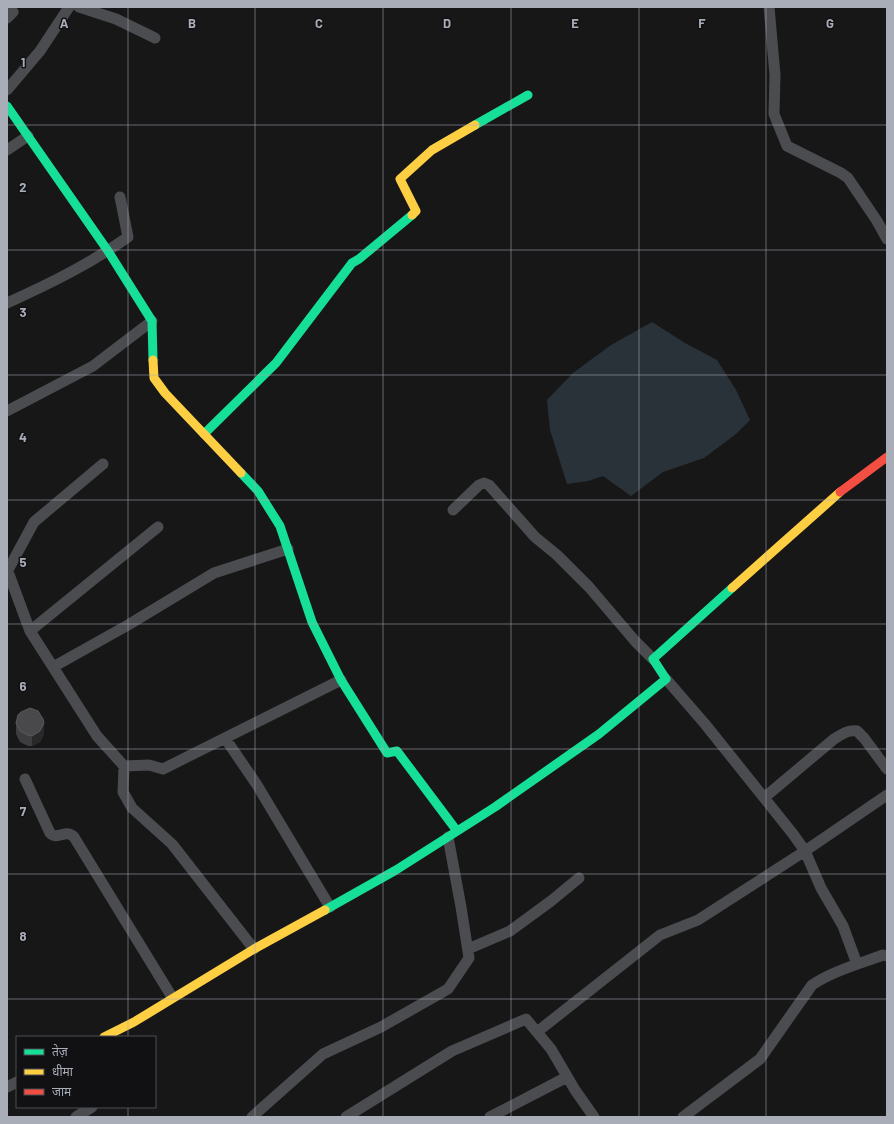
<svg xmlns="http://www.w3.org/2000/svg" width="894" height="1124" viewBox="0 0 894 1124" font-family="Barlow,'Noto Sans Devanagari',sans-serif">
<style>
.water{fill:#2a3239}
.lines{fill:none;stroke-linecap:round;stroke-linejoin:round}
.street{stroke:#4b4c50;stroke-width:11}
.fast{stroke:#16e098;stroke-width:9}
.slow{stroke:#ffcf43;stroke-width:9}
.jam{stroke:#f24e42;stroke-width:9}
.wall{fill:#3d3d3f}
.shaded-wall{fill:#29292a}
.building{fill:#49494c;stroke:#58595d}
.grid{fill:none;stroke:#a8adb8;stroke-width:1;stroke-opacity:0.55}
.grid-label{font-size:13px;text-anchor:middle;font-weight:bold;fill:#a8adb8;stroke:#111113;stroke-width:3;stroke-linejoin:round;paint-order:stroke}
</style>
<rect width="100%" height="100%" fill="#171717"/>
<path class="water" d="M 652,322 L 685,343 L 717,360 L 736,390 L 750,420 L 736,434 L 704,458 L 663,472 L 631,496 L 603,476 L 588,481 L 567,484 L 550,430 L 547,400 L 573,373 L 611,345 Z"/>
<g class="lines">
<path class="street" d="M 79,7 L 116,19 L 155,38
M 769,7 L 775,75 L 774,114 L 787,146 L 841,173 L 848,178 L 877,221 L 887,239
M 7,18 L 13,12 L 9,7
M 7,90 L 40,51 L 69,7
M 7,150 L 28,136
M 7,303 C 49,284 90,264 128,237 L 120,197
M 7,411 L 93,366 L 152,321
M 453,510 L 479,485 L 484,483 L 489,485 L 535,537 L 557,555 L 589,587 L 635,641 L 653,659
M 7,569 L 30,631 L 97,736 L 124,766 L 149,765 L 163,769 L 341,680
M 7,572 L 34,522 L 103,464
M 30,631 L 158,527
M 53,667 L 128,625 L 214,573 L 288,549
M 666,679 L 705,724 L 793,834 L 805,851 L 821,888 L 843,926 L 857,964
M 225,738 L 257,785 L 330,907
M 124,766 L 123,792 L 132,808 L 172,844 L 254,949
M 25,779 L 50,833 C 57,841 66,828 74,837 L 172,997
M 765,797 L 834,739 C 842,734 847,730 857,731 L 864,738 L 887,769
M 468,949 L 510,931 L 551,901 L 579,878
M 537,1032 L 660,935 L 698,920 L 805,851 L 887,795
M 7,1087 L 17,1082
M 76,1117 L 92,1107
M 252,1117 L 323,1054 L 381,1027 L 448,989 L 469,958 L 461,907 L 448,837
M 346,1117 L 452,1051 L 526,1019 L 551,1049 L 575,1090 L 594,1117
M 490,1117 L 567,1077
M 683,1117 L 760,1059 L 812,985 C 833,971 859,964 883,955 L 887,956"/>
<path class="fast" d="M 7,106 L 108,251 L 152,321 L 153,360
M 475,125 L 528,95
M 204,434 L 276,363 L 352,263 L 359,259 L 412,215
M 241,473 L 258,491 L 280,526 L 312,622 L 341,680 L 387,753 L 397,751 L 457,831
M 325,910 L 396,870 L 495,807 L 599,734 L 666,679 L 653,659 L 732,588"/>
<path class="slow" d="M 412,215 L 416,211 L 400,179 L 432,150 L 475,125
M 153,360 L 154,378 L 165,393 L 241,473
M 732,588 L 840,492
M 104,1037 L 134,1022 L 254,949 L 325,910"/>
<path class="jam" d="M 840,492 L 887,457"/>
</g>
<path class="wall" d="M 16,723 L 44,734 L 40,742 L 32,746 L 28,746 L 20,742 L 16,734 Z"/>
<path class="shaded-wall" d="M 44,723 L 44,734 L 40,742 L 32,746 L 32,736 Z"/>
<path class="building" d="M 30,708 L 38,711 L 43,719 L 44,723 L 40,731 L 32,736 L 28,735 L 20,731 L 16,723 L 18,715 L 21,712 Z"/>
<path class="grid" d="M 128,7 L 128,1037M 255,7 L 255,1117M 383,7 L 383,1117M 511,7 L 511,1117M 639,7 L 639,1117M 766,7 L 766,1117M 7,125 L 887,125M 7,250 L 887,250M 7,375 L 887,375M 7,500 L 887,500M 7,624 L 887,624M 7,749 L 887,749M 7,874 L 887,874M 7,999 L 887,999M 128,1107 L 128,1117"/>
<g class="grid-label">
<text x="64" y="28">A</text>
<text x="192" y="28">B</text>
<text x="319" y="28">C</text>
<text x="447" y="28">D</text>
<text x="575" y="28">E</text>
<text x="702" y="28">F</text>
<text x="830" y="28">G</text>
<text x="23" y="67">1</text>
<text x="23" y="192">2</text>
<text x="23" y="317">3</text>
<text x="23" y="442">4</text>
<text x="23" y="567">5</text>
<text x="23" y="691">6</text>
<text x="23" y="816">7</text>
<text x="23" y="941">8</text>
</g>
<rect width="894" height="1124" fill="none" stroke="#a8adb8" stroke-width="16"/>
<rect x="16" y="1036" width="140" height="72" fill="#111113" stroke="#4d4f55"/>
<rect x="24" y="1049" width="20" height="6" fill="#16e098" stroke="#4d4f55"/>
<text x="52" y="1056" font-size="12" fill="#a8adb8">तेज़</text>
<rect x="24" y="1069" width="20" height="6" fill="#ffcf43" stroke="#4d4f55"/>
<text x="52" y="1076" font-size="12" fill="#a8adb8">धीमा</text>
<rect x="24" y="1089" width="20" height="6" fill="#f24e42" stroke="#4d4f55"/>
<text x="52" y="1096" font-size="12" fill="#a8adb8">जाम</text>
</svg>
